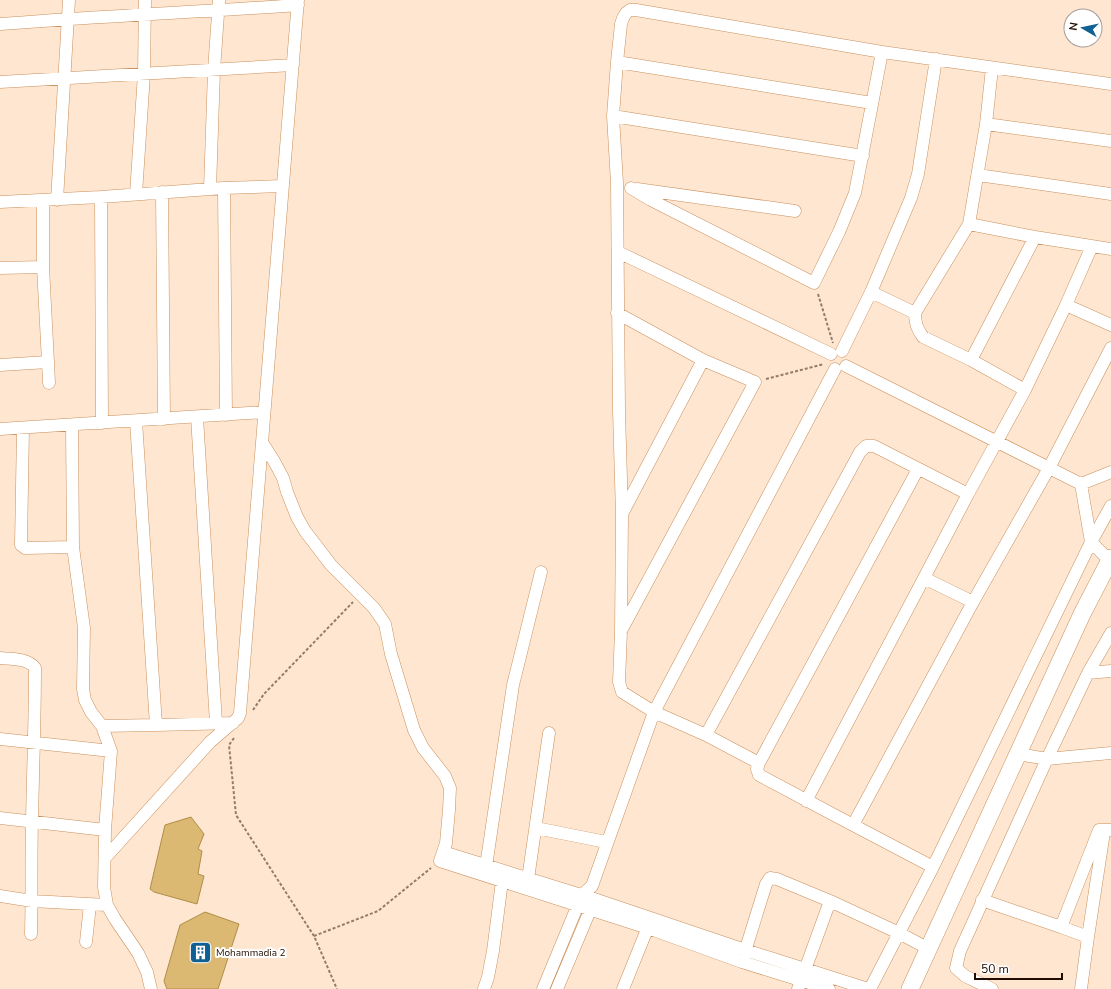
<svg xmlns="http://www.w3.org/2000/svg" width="1111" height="989" viewBox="0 0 1111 989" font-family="'Nunito Sans',sans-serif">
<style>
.building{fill:#dcb973;stroke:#af8d48}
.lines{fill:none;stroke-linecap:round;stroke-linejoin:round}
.street-casing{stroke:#c9905c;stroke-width:13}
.secondary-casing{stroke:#c9905c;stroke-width:18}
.path{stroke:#927c6b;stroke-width:2;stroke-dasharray:3 2;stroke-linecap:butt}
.street{stroke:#fff;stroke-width:12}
.secondary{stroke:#fff;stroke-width:17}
.labels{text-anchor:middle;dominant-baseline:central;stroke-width:4;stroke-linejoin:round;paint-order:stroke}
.poi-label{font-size:10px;fill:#210d00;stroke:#fff;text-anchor:start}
</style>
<rect width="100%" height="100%" fill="#fee6d1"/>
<path class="building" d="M 191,817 L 204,834 L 198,849 L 202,851 L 198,874 L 204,876 L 197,904 L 154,892 L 150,889 L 165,825 Z
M 205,912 L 239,924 L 218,989 L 167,989 L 164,981 L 180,925 Z"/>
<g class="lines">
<defs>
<path id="street" d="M 0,24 C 99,16 199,12 298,5
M 617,62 L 872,103
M 992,68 L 986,124 L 1111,141
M 0,82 L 293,65
M 613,116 L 863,156
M 986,124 L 969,224 L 1035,237 L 1111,249
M 978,175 L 1111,194
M 224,188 L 226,415
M 631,188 L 651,200 L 814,283 L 839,232 L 855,193 L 882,52
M 210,189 L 214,70 L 219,0
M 637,189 L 795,211
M 162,192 L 164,419
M 136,194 L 144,74 L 145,0
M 101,197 L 102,423
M 57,200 L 69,0
M 0,202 L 101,197 L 224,188 L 282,186
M 618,252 L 831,354
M 0,268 L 43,267
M 871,292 L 915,313 C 915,323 917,329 923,337 L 971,360 L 1025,390 L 1066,305 L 1111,325
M 1066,305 L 1092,246
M 617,313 L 703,360 L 755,382 L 622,629
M 915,313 L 969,224
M 842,351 L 871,292 L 911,198 L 918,174 L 936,59
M 971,360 L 1035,237
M 48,362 L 49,383
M 0,365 L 48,362 L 43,267 L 43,200
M 846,366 L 1081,484 L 1111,472
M 197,417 L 216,723
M 136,421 L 156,725 L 233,723
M 72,425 L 73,547 L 84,628 L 83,689 L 85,700 L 91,712 L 102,726 L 111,751 L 105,830 L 104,887 L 107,905 L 115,919 L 138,953 L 147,972 L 151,989
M 23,428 L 21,545 L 25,548 L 73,547
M 0,429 L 264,412
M 263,444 L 274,461 L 283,478 L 287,492 L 297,517 L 305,531 L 331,565 L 374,608 L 385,624 L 391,654 L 414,730 L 423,748 L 445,776 L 450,788 L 449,810 L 446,843 L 440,861 L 648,928 L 742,962 L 829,989
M 1081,484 L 1091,542 L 1110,561
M 622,514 L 703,360
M 924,578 L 968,494
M 973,602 L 1049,468 L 1111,348
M 0,658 C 11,659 28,658 35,668 C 35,719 33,769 32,821 C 31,858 32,896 31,934
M 1088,673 L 1111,671
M 102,726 L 156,725
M 706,735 L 654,712 L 835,369
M 0,739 L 111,751
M 1047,759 L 1088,673 L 1111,633
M 1047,759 L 1111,753
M 759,763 L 918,469
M 806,801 L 924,578 L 973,602 L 853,825 L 933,867
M 0,818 L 105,830
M 853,825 L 759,775 L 757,769 L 759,763 L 706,735 L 860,452 L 866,446 L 874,446 L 968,494 L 1025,390
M 536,828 L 606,842
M 443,852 L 594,899 L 745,950 L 868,989
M 105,858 L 210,742 L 238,718 L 240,713 L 298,0
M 485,873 L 513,685 L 541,572
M 527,886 L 549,733
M 0,896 L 32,901 L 107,905
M 982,900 L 1061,927
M 830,901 L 899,933 L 929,949
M 1088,937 L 1104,832
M 86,942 L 90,905
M 743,958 L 766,884 L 770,878 L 777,879 L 830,901 L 798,989
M 484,989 L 488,977 L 493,951 L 502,881
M 543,989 L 582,895 L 592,886 L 654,712 L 622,692 L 619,682 L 621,631 L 622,515 L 619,411 L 617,183 L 613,116 L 617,62 L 621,24 L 623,18 L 626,13 L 630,10 L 636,10 L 882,52 L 1111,84
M 557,989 L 581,932 L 593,903
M 623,989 L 650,922
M 870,989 L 933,867 L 1091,542 L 1111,506
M 992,989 L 965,976 L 956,968 L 960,951 L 1047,759 L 1018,754
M 1081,989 L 1088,937 L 1061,927 L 1099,830 L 1111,830"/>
<path id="secondary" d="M 910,989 L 1082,614 L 1111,558"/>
</defs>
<use href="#street" class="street-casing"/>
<use href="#secondary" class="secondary-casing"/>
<path class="path" d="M 818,294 L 833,343
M 766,379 L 824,364
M 253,710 L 264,694 L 353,602
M 234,738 L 229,745 L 236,815 L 314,936 L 337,989
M 314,936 L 378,911 L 431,868"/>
<use href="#street" class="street"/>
<use href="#secondary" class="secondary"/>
</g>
<defs>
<symbol id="building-square" viewBox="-11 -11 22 22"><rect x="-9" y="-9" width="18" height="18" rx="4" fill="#106093" stroke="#fff"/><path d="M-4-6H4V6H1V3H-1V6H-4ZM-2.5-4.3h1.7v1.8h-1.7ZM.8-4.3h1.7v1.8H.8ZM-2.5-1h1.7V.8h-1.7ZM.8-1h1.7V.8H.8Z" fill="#fff"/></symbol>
</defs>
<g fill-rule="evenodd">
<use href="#building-square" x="188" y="940" width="25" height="25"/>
</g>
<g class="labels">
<g class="poi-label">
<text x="216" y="953">Mohammadia 2</text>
</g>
</g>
<g transform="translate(1083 28) rotate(279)"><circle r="19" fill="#ffffff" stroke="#a69e99"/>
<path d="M0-3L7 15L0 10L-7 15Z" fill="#106093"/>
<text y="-6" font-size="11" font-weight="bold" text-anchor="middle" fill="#210d00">N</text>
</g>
<path d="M975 973v6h87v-6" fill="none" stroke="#210d00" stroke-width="2"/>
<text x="981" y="973" font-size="12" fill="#210d00" stroke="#ffffff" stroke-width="3" paint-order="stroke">50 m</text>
</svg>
